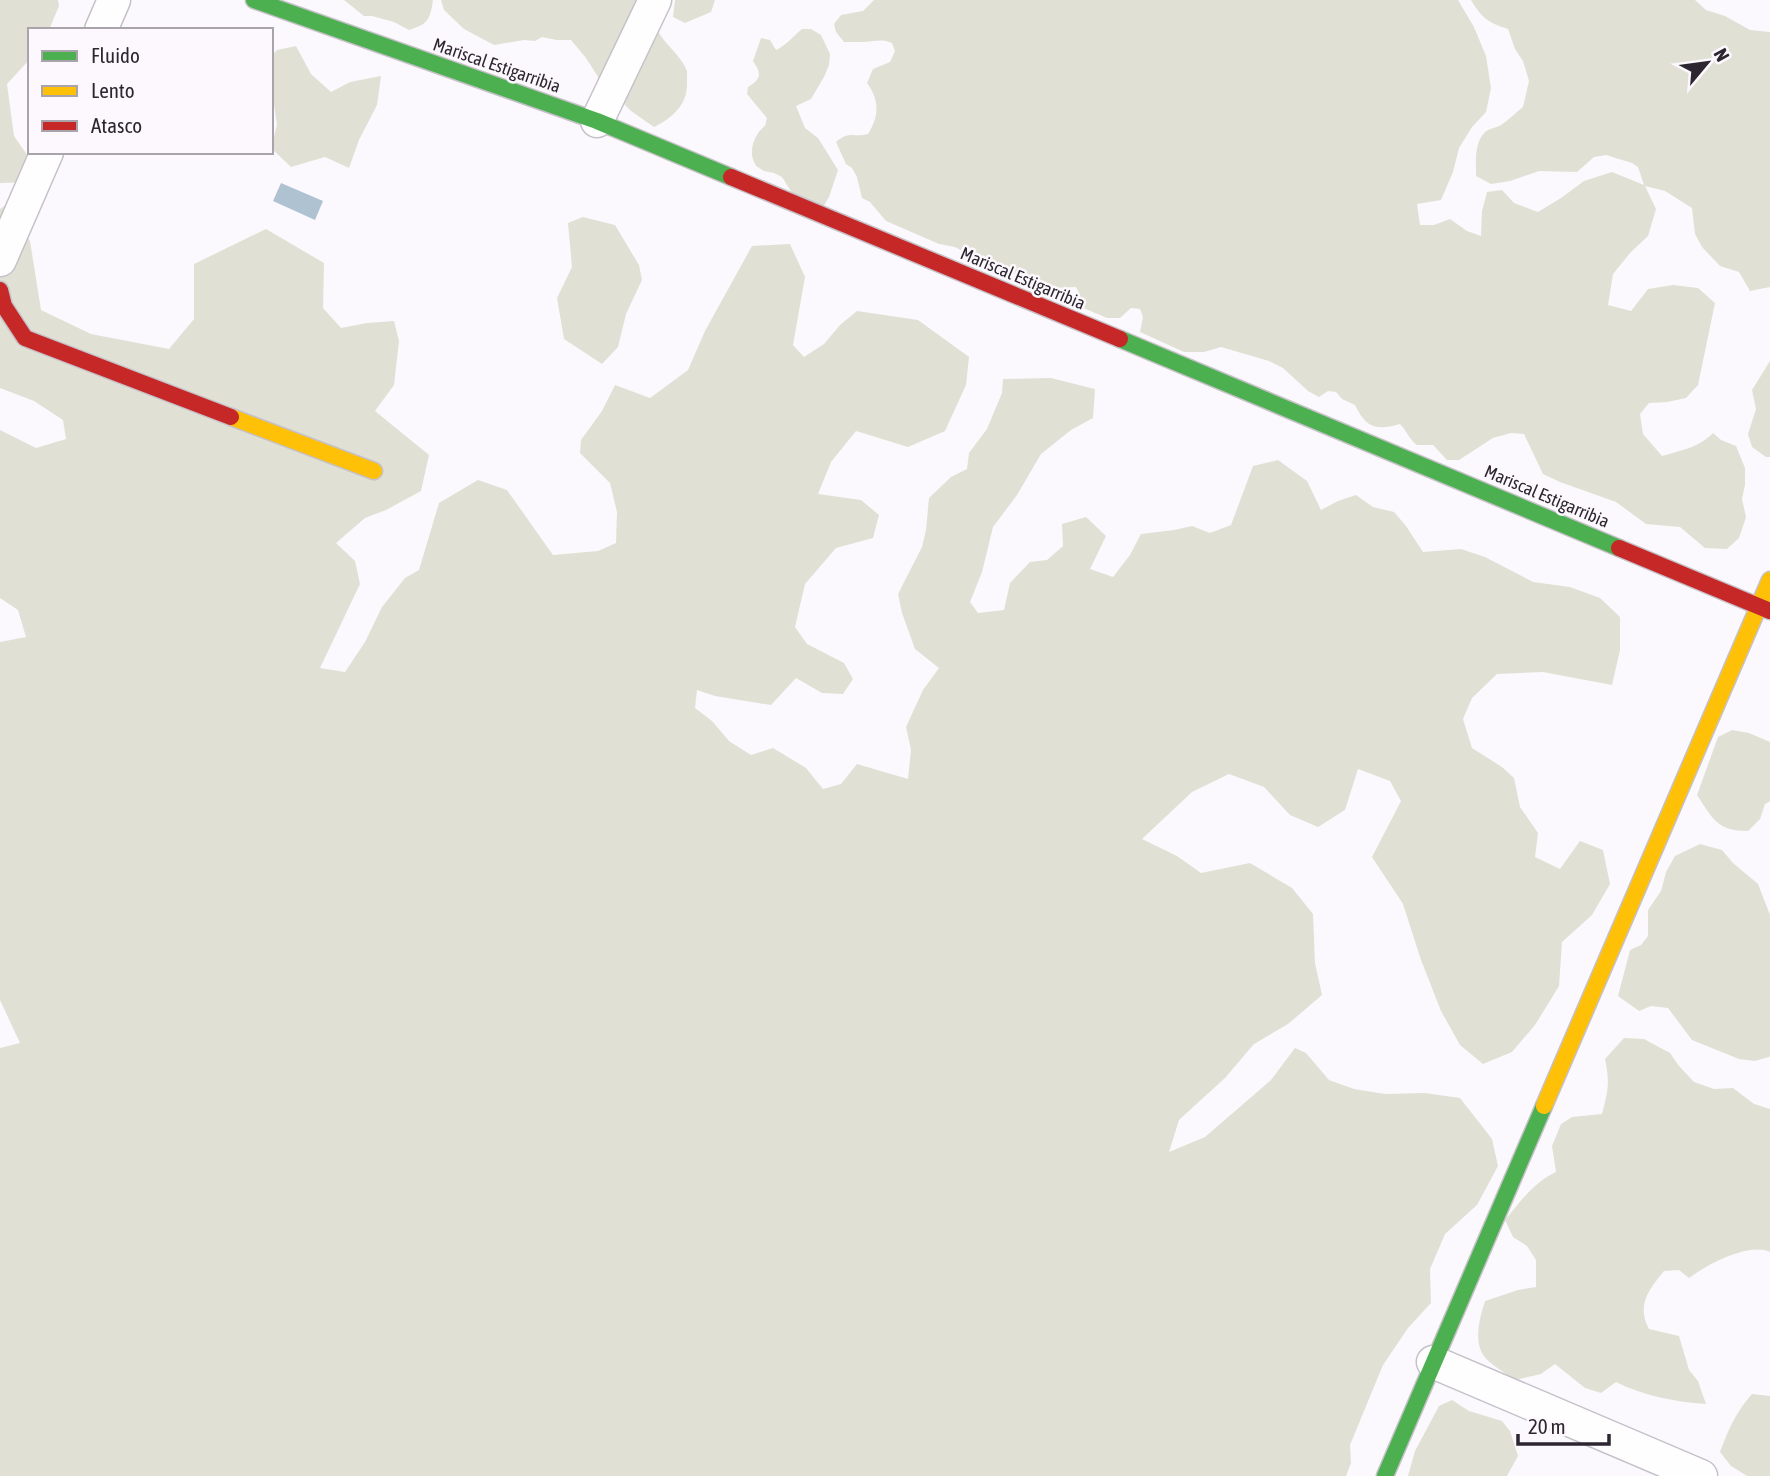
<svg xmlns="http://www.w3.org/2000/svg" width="1770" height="1476" viewBox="0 0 1770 1476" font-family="'Asap Condensed',sans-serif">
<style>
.green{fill:#e0e1d4}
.water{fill:#afc2d2}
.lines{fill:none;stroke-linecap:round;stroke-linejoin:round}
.street-casing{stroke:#c6c1c9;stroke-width:35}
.fast-casing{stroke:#c6c1c9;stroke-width:19}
.slow-casing{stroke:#c6c1c9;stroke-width:19}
.jam-casing{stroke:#c6c1c9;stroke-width:19}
.street{stroke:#fefeff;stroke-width:32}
.fast{stroke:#4caf50;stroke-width:16}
.slow{stroke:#ffc107;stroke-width:16}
.jam{stroke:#c62828;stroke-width:16}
.labels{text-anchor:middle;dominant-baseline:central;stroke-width:5;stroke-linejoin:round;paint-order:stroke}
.street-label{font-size:18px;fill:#2d2630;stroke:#fcf8fe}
</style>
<rect width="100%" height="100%" fill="#fbf9fd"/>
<path class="green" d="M 0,0 L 58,0 L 59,6 L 49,30 L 30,30 L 30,59 L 7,84 L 14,136 L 28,156 L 33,182 L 0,183 Z
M 344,0 L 433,0 C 430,20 428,24 409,30 L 394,22 L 372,16 L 364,16 Z
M 441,0 L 668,0 L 658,31 C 665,45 681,55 687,71 C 687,72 687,80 687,82 C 688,104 673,118 654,127 L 631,111 L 600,80 L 586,58 L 571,40 L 557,40 L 542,37 L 535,41 L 524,40 L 494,45 L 464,29 L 444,10 Z
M 675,0 L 715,0 L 711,12 L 685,23 L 673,17 Z
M 874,0 L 1458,0 L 1474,27 L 1486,56 L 1491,88 L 1486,112 L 1472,127 L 1459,148 L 1453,172 L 1441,200 L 1417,204 L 1420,225 L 1434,225 L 1450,219 L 1467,231 L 1481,236 L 1482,211 L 1487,192 L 1502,190 L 1514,203 L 1538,212 L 1561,198 L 1584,181 L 1612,172 L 1644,185 L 1638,167 L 1632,163 L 1606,155 L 1594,157 L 1577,172 L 1539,171 L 1510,181 L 1491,184 L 1476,176 C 1476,162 1474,143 1485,132 C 1490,128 1496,128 1501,125 C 1509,120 1516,112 1523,107 L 1529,81 L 1523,61 L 1515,49 L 1508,29 C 1488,23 1481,17 1471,0 L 1695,0 L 1706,10 L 1725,16 L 1750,30 L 1770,32 L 1770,287 L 1750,291 L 1739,272 L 1720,266 L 1702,247 L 1695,234 L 1692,208 L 1665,191 L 1645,186 L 1656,209 L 1648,236 L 1630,253 L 1613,274 L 1608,305 L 1631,311 L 1648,289 L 1673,285 L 1698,288 L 1715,303 L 1698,385 L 1686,398 L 1667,402 L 1649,403 L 1640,414 L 1643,434 L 1662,456 C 1682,450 1698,448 1713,433 L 1721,440 L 1736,446 L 1745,468 L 1745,485 L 1742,499 L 1746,517 L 1739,538 L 1727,549 L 1705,548 L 1680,527 L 1646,524 L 1616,502 L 1560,482 L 1543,474 L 1524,434 L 1511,433 L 1493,438 L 1459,460 L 1447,460 L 1433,445 L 1417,445 C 1408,438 1407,431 1400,424 C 1376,431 1366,428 1355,405 L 1342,399 L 1336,392 L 1328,391 L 1319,397 L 1308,391 L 1283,368 L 1269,361 L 1221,347 L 1204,352 L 1184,352 L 1140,332 L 1143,317 L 1140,309 L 1131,308 L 1120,318 L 1107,318 L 1081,307 L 1079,293 L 1076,287 L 1054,288 L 1048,291 L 1019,279 L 1014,273 L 995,269 L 955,247 L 939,244 L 886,221 L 870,202 L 862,198 L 857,177 L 852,168 L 846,164 L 836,142 C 849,130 854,138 868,134 C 879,116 880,101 867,83 L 873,69 L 890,62 L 895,51 L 892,43 C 880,38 874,42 862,42 C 856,42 850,42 844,42 L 836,32 L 834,24 L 841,15 L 863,11 Z
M 802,29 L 811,29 L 821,35 L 830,54 L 829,65 L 824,77 L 811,99 L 796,106 L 805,128 L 818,138 L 838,170 L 829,197 L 823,207 L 792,193 L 782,177 L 774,173 L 764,171 L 756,166 C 754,162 752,158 752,154 C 751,144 757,131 765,126 L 767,118 L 747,94 L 748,87 C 761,79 762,74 753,61 L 761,38 L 770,40 L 776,50 C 787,45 793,36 802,29 Z
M 296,46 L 311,74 L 331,92 L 350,82 L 381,76 L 377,105 L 359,140 L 349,168 L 325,157 L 291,167 L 271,148 L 277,125 L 274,104 L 271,97 L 271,56 L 277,50 Z
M 6,205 L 30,241 L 41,310 L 91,334 L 169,349 L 194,319 L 194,264 L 266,229 L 324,263 L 323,308 L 341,328 L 367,323 L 394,321 L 399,341 L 394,385 L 375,411 L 429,455 L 421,491 L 386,510 L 365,518 L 336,543 L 355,561 L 360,584 L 320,668 L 345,672 L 365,642 L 382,607 L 405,578 L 419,570 L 439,503 L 478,480 L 507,490 L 553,555 L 598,551 L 616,543 L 617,512 L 610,483 L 580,453 L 581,440 L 602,411 L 615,385 L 650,398 L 688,370 L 705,331 L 752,246 L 790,244 L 805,277 L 793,345 L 804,357 L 824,344 L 840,325 L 857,311 L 918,320 L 969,357 L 966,385 L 945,431 L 908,447 L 856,431 L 831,462 L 818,494 L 861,500 L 879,515 L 873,538 L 836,548 L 805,584 L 795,627 L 807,644 L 844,663 L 853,679 L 843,694 L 822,693 L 796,678 L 771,705 L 715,696 L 697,690 L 695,708 L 712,721 L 729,741 L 751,755 L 773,748 L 806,768 L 823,789 L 841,784 L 857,764 L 908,779 L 911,750 L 906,727 L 923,690 L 939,668 L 915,649 L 902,613 L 898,594 L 922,547 L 926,530 L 929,498 L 951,477 L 967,469 L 969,453 L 987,429 L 1002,393 L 1003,379 L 1051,378 L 1095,389 L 1093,418 L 1071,430 L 1041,454 L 1017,495 L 993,527 L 982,572 L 970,602 L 978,613 L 1004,610 L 1010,583 L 1030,562 L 1047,560 L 1063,546 L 1062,524 L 1086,517 L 1106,536 L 1090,569 L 1113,577 L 1130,555 L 1141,534 L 1174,530 L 1192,526 L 1210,533 L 1231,525 L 1253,466 L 1278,460 L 1307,481 L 1321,510 L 1338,501 L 1356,495 L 1373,507 L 1394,512 L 1406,526 L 1423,552 L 1461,549 L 1485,557 L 1533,582 L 1570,587 L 1600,598 L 1620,617 L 1620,650 L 1612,685 L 1543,672 L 1497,674 L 1472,698 L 1463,719 L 1472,748 L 1502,767 L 1514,778 L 1520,807 L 1538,833 L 1535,857 L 1560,869 L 1580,841 L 1603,850 L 1610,884 L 1592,915 L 1562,942 L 1559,986 L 1535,1025 L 1512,1052 L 1483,1064 L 1460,1045 L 1441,1011 L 1421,960 L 1403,904 L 1372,857 L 1401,801 L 1390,781 L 1358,769 L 1345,810 L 1318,827 L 1290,815 L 1264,787 L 1229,774 L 1192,792 L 1142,839 L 1177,856 L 1201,873 L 1250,863 L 1292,888 L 1313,914 L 1315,963 L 1322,995 L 1288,1024 L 1254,1044 L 1225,1078 L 1179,1120 L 1169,1152 L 1205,1137 L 1271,1080 L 1295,1048 L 1306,1053 L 1329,1080 L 1354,1089 L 1385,1094 L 1425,1093 L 1460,1098 L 1492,1139 L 1498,1166 L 1477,1205 L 1445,1234 L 1430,1269 L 1431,1303 L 1408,1328 L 1383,1365 L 1350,1445 L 1351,1463 L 1346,1476 L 0,1476 L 0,1048 L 20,1043 L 0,1000 L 0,642 L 26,637 L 18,610 L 0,598 L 0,430 L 36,448 L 66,439 L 63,420 L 34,401 L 0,388 L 0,209 Z
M 583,217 L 615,225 L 639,265 L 642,280 L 626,314 L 618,347 L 602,364 L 564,339 L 557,298 L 572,267 L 568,223 Z
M 1770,361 L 1770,457 L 1766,457 L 1752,447 L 1748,434 L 1756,409 L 1752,390 Z
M 1732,730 L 1749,733 L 1770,742 L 1770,801 L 1765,804 L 1760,819 L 1748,831 C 1717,831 1713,819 1697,795 L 1718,737 Z
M 1700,844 L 1722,850 L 1733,863 L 1758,884 L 1770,915 L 1770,1056 L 1769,1057 L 1755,1061 L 1739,1059 L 1692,1040 L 1668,1008 L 1651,1006 L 1639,1011 L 1618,996 L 1630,950 L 1641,945 L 1648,936 L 1648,910 L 1661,891 L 1666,872 L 1675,856 Z
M 1624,1038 L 1644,1039 L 1670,1053 L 1679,1066 L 1694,1082 L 1714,1089 L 1733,1088 L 1754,1104 L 1770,1109 L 1770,1252 C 1748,1242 1707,1265 1689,1278 L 1679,1270 L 1664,1271 C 1649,1290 1636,1305 1649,1329 L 1679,1336 L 1689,1370 L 1698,1381 L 1706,1404 C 1675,1402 1644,1396 1616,1382 L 1601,1393 L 1585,1388 L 1555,1364 L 1541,1374 L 1515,1380 C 1507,1374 1488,1363 1484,1356 C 1473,1341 1480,1317 1485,1301 L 1518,1290 L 1536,1287 L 1536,1260 L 1527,1246 L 1513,1237 L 1505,1220 C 1520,1202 1534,1182 1556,1172 L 1552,1146 L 1561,1124 L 1572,1117 L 1602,1114 C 1608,1091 1610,1083 1605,1059 Z
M 1752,1394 L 1770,1396 L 1770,1476 L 1747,1476 L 1731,1466 L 1720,1452 C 1728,1430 1736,1412 1752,1394 Z
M 1452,1400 L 1469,1411 L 1502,1421 L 1510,1431 L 1518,1456 L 1507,1476 L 1408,1476 L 1415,1451 L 1439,1406 Z"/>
<path class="water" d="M 281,183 L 323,201 L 315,220 L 273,201 Z"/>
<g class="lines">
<defs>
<path id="street" d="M 101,30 L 114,0
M 597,121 L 655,0
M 0,260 L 47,152
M 1433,1362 L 1701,1476"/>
<path id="fast" d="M 254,0 L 597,121 L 731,177
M 1120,339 L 1619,548
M 1385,1476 L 1544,1106"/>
<path id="slow" d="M 231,417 L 374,471
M 1544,1106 L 1770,580"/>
<path id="jam" d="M 731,177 L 1120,339
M 0,290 L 4,306 L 25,338 L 231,417
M 1619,548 L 1770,611"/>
</defs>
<use href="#street" class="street-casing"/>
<use href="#fast" class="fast-casing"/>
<use href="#slow" class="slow-casing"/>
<use href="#jam" class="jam-casing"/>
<use href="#street" class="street"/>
<use href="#fast" class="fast"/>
<use href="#slow" class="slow"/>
<use href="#jam" class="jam"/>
</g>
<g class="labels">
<g class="street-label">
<text transform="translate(497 65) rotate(19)">Mariscal Estigarribia</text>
<text transform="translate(1023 278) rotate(23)">Mariscal Estigarribia</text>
<text transform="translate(1547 496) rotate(23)">Mariscal Estigarribia</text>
</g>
</g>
<rect x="28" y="28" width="245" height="126" fill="#fcf8fe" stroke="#a9a4ac" stroke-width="2"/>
<rect x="42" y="51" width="35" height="10" fill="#4caf50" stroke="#a9a4ac" stroke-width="2"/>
<text x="91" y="63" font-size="21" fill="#2d2630">Fluido</text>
<rect x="42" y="86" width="35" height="10" fill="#ffc107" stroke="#a9a4ac" stroke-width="2"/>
<text x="91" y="98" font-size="21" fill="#2d2630">Lento</text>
<rect x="42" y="121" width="35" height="10" fill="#c62828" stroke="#a9a4ac" stroke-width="2"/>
<text x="91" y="133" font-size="21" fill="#2d2630">Atasco</text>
<g transform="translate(1707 63) rotate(61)" stroke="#fcf8fe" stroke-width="5" paint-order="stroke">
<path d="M0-5L12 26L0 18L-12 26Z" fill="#2d2630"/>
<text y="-10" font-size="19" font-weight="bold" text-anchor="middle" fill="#2d2630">N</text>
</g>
<path d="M1518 1434v10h91v-10" fill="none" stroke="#2d2630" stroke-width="3.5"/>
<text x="1528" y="1434" font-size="21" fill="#2d2630" stroke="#fcf8fe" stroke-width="5" paint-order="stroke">20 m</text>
</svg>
